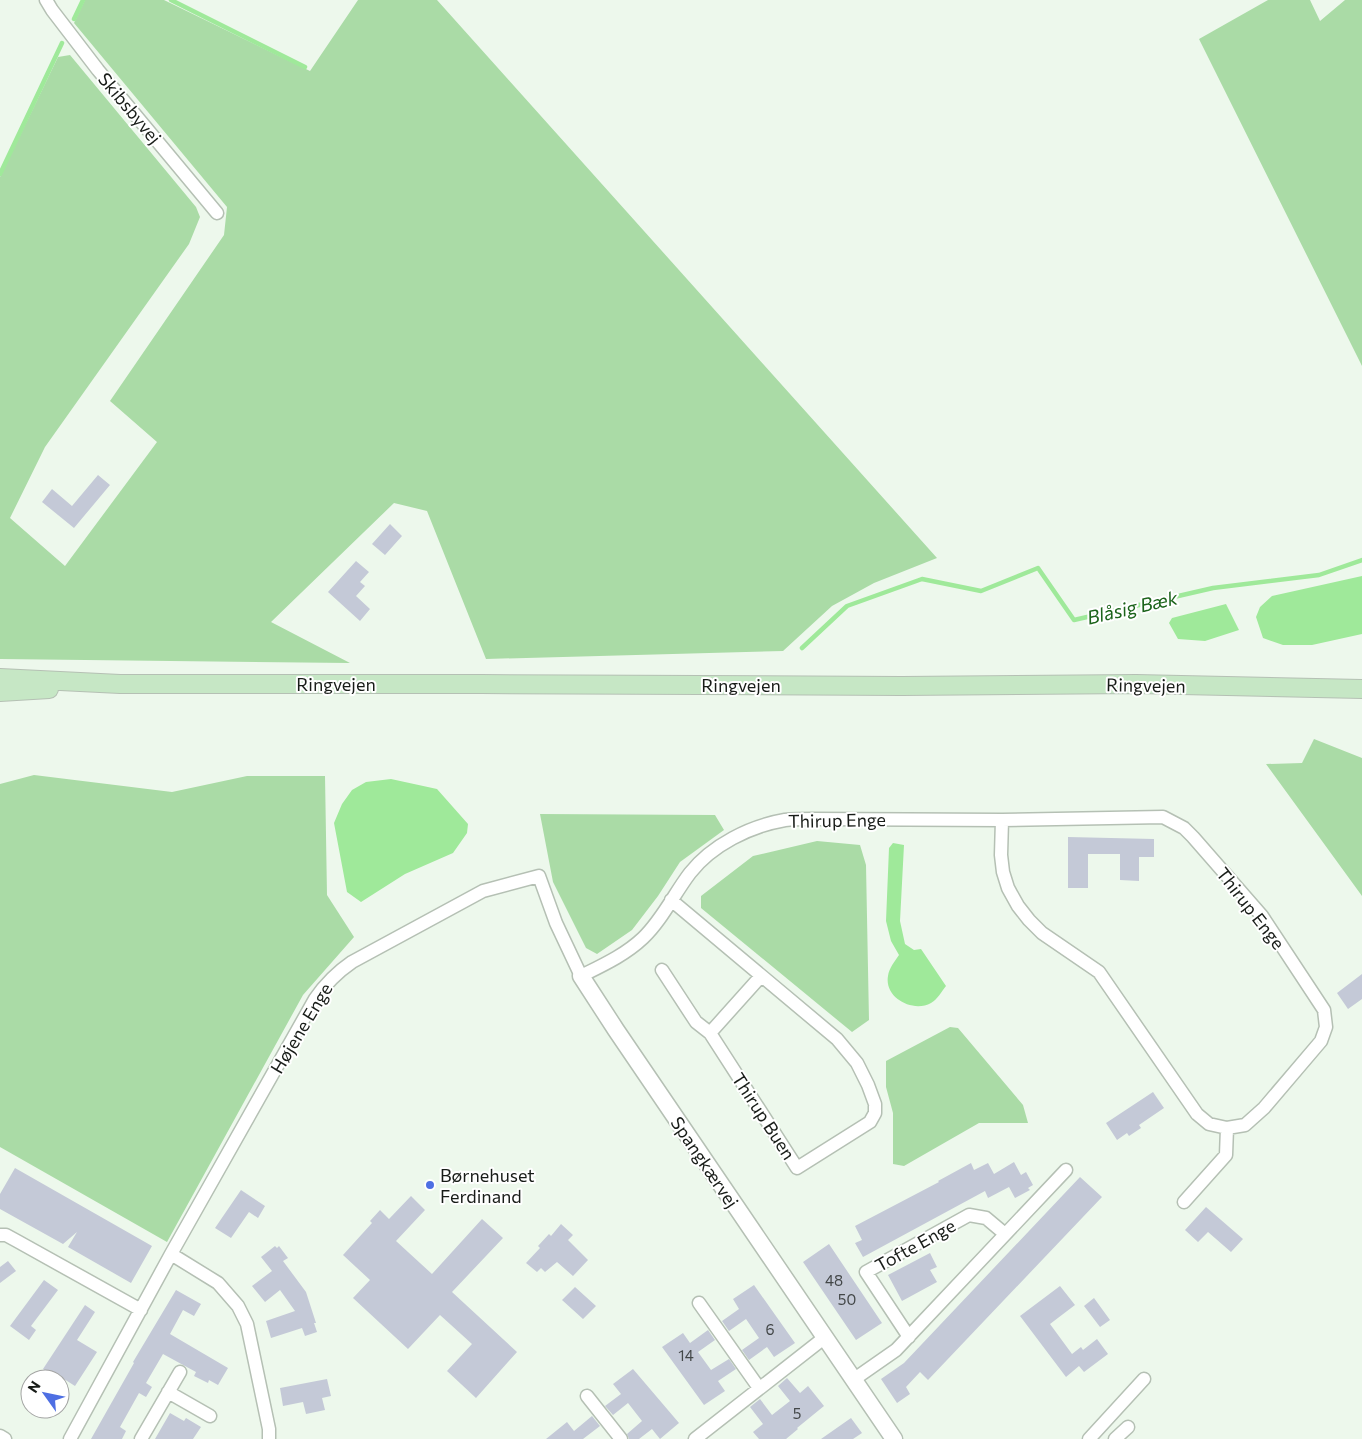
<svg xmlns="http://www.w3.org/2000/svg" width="1362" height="1439" viewBox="0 0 1362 1439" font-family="Commissioner,sans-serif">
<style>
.green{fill:#aadba6}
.water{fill:#9fe99a}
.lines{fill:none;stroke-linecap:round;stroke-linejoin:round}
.stream{stroke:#9fe99a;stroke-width:4.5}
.building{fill:#c4c9d7}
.minor-casing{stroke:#b5c0b4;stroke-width:15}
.tertiary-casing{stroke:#b5c0b4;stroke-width:19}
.secondary-casing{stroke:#b5c0b4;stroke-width:20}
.minor{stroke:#fff;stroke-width:12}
.tertiary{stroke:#fff;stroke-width:16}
.secondary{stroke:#c6e7c5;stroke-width:18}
.poi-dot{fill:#4e6fe3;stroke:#fff;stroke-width:2}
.labels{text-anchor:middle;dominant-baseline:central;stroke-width:4;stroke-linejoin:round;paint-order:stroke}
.number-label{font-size:15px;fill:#434748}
.street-label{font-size:18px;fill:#181c18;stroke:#fff}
.poi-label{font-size:18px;fill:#181c18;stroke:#fff;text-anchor:start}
.water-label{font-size:19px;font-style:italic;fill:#1c641b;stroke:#fff}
</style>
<rect width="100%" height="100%" fill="#edf8ec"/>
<path class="green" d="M 85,0 L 164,0 L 310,71 L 358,0 L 437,0 L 937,558 L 874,583 L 832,606 L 783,651 L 486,659 L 427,511 L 394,503 L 271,622 L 350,663 L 0,659 L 0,177 L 58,57 L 70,55 L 196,207 L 200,217 L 189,244 L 45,447 L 10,518 L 65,566 L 157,442 L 110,401 L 224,235 L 227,207 L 74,23 Z
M 1268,0 L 1310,0 L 1320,21 L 1345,0 L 1362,0 L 1362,366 L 1199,39 Z
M 1314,739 L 1362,758 L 1362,896 L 1266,764 L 1302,763 Z
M 34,775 L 172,792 L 247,776 L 325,776 L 327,895 L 354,937 L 303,995 L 167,1242 L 0,1147 L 0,784 Z
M 540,814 L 715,815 L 724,830 L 680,862 L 658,896 L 632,930 L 597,954 L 586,948 L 553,882 Z
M 817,841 L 860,845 L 866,865 L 869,1020 L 852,1032 L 701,908 L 701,896 L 753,856 Z
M 950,1027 L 958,1028 L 1023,1105 L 1028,1123 L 979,1123 L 904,1166 L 893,1164 L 893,1113 L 886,1087 L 886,1061 Z"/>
<path class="water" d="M 1362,576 L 1362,634 L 1312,645 L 1283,645 L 1263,638 L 1256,617 L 1260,607 L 1272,596 Z
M 1226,604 L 1239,630 L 1205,641 L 1178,639 L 1169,623 L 1172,618 Z
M 391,779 L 437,789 L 468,824 L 467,833 L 453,853 L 405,874 L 361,902 L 347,892 L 334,823 L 342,804 L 352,790 L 366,782 Z
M 893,843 L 904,845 L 900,921 L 905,944 L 914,950 L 921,949 L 946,986 C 942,991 937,1000 931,1003 C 913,1013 884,998 888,976 C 889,968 895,961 899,955 L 891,941 L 886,921 L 889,848 Z"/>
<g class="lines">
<path class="stream" d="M 171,0 L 305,67
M 74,19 L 83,0
M 0,174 L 62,43
M 802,648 L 847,606 L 922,579 L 981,591 L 1038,568 L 1074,620 L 1213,588 L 1319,575 L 1362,560"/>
</g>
<path class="building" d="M 98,475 L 110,485 L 74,528 L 42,502 L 52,489 L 72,506 Z
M 390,524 L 402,536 L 385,555 L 372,544 Z
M 356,561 L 369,572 L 360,582 L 365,586 L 356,596 L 370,609 L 360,621 L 328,592 Z
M 1068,837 L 1154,839 L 1154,857 L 1139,857 L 1139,881 L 1120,880 L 1120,854 L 1088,854 L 1088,888 L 1068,888 Z
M 1362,974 L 1362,999 L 1348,1009 L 1337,993 Z
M 1153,1092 L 1164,1108 L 1139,1125 L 1141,1128 L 1129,1136 L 1127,1133 L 1117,1140 L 1106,1123 Z
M 1014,1162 L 1021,1175 L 1026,1172 L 1033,1185 L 1028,1188 L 1030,1190 L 1015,1198 L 1009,1187 L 988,1198 L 985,1191 L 863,1257 L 855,1243 L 862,1240 L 855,1226 L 939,1182 L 938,1181 L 971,1163 L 974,1170 L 988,1163 L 994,1174 Z
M 15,1168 L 152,1246 L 131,1283 L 68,1247 L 77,1232 L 63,1244 L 0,1209 L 0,1194 Z
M 1080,1177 L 1102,1197 L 928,1380 L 920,1372 L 906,1387 L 910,1394 L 897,1403 L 881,1379 L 904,1363 Z
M 241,1190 L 265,1206 L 258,1218 L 249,1212 L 231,1238 L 215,1228 Z
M 411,1196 L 425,1210 L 396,1241 L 432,1274 L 482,1219 L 503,1238 L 452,1292 L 517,1352 L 476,1398 L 447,1371 L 472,1344 L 440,1315 L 408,1349 L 353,1298 L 370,1280 L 343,1255 L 372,1223 L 370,1221 L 380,1210 L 389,1219 Z
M 1206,1207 L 1243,1239 L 1231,1252 L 1208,1232 L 1198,1242 L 1185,1230 Z
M 561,1224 L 573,1235 L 568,1240 L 588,1260 L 573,1276 L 557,1262 L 545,1272 L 541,1268 L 537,1272 L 526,1263 L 540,1248 L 538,1246 L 549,1234 L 551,1236 Z
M 829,1244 L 882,1323 L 856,1340 L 803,1262 Z
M 275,1246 L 277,1248 L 279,1246 L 288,1258 L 283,1261 L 306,1292 L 316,1323 L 314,1323 L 317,1332 L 305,1336 L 302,1328 L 271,1338 L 266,1321 L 295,1311 L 280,1290 L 265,1302 L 252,1286 L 272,1271 L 261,1257 Z
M 930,1253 L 937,1267 L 930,1270 L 937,1282 L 902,1301 L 888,1275 Z
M 8,1261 L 16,1271 L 0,1283 L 0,1267 Z
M 44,1280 L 58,1290 L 31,1326 L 36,1330 L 29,1340 L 10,1326 Z
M 754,1285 L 795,1343 L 774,1357 L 767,1347 L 749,1360 L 742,1350 L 759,1338 L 746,1319 L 729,1331 L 722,1321 L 739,1309 L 733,1299 Z
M 1060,1286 L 1075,1305 L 1050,1324 L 1072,1354 L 1081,1347 L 1083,1350 L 1097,1339 L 1108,1354 L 1084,1372 L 1079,1366 L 1066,1377 L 1020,1316 Z
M 575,1287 L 596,1306 L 583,1319 L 562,1300 Z
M 176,1290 L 201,1304 L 194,1316 L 183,1310 L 170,1334 L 228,1368 L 218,1385 L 209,1380 L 208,1383 L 194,1376 L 196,1372 L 163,1354 L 146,1383 L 152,1387 L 146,1397 L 139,1393 L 120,1427 L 126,1431 L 122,1439 L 91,1439 L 134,1363 L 133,1362 Z
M 1094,1298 L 1110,1320 L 1100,1327 L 1084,1306 Z
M 85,1305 L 95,1312 L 77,1340 L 97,1352 L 75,1386 L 56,1374 L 54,1377 L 43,1369 Z
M 708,1330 L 715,1340 L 698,1352 L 711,1370 L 729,1359 L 736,1369 L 718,1381 L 725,1391 L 704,1405 L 662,1347 L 683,1333 L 690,1343 Z
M 633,1369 L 679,1423 L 660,1439 L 652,1429 L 639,1439 L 629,1439 L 627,1434 L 642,1421 L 628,1403 L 613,1415 L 605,1406 L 621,1394 L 613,1384 Z
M 787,1378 L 800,1393 L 808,1386 L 824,1406 L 797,1428 L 798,1429 L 786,1439 L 759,1439 L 753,1432 L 763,1424 L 750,1407 L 760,1399 L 772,1415 L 790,1401 L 778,1386 Z
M 327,1379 L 331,1396 L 322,1398 L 325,1410 L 306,1414 L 303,1402 L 283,1406 L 280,1388 Z
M 170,1413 L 184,1421 L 186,1418 L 201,1427 L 193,1439 L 155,1439 Z
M 592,1416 L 600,1426 L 583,1439 L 546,1439 L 567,1422 L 574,1431 Z
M 851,1418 L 862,1433 L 853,1439 L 821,1439 Z"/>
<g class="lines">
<defs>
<path id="minor" d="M 46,0 L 52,10 L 98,70 L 217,213
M 671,900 L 837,1039 L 857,1063 L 868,1085 L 875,1104 L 875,1113 L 870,1122 L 797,1168 L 710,1033 L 761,976
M 662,970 L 696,1022 L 710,1033
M 1184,1202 L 1226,1155 L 1227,1128
M 0,1235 L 6,1235 L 17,1241 L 141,1310
M 171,1254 L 218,1283 L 238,1306 L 247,1324 L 269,1429 L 269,1439
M 699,1303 L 759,1388
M 909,1337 L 866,1272 L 969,1215 L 986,1218 L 1005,1234
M 853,1380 L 896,1350 L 1066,1170
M 168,1392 L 210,1416
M 587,1396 L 621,1439
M 0,1436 L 5,1439
M 70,1439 L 171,1254 L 315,999 C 326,983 336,973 352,962 L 483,891 L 539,876 L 556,923 L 581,976 C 603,965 625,955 643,938 C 662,920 674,894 690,873 C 712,845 750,826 785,820 C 794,819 803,819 812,819 L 1002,820 L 1163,817 L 1184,828 L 1193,837 L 1262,916 L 1324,1010 L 1326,1027 L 1321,1041 L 1264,1108 L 1245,1125 L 1227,1128 L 1209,1124 L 1197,1114 L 1099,972 L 1042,933 L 1029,920 L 1018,906 L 1008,888 L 1003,872 L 1001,855 L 1002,820
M 141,1439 L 180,1372
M 695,1439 L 824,1338
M 1089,1439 L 1144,1379
M 1115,1439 L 1128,1427"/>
<path id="tertiary" d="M 581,976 L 616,1030 L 894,1439"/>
<path id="secondary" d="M 0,678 L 120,684 L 481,684 L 902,686 L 1136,684 L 1362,689
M 0,692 L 49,689"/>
</defs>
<use href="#minor" class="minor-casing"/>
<use href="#tertiary" class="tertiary-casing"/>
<use href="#secondary" class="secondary-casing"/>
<use href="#minor" class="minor"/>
<use href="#tertiary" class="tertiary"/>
<use href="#secondary" class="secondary"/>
</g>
<circle class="poi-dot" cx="430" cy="1185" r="5"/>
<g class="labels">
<g class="number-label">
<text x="834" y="1280">48</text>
<text x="847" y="1299">50</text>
<text x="770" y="1329">6</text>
<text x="686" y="1355">14</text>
<text x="797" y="1413">5</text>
</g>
<g class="street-label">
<text transform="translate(130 108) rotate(50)">Skibsbyvej</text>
<text x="336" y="684">Ringvejen</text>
<text x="741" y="685">Ringvejen</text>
<text transform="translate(1146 685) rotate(1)">Ringvejen</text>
<text transform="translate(837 820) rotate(-1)">Thirup Enge</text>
<text transform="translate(1251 908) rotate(52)">Thirup Enge</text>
<text transform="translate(301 1028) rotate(-59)">Højene Enge</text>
<text transform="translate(764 1116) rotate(57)">Thirup Buen</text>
<text transform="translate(705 1162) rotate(56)">Spangkærvej</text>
<text transform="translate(915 1245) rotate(-29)">Tofte Enge</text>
</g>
<g class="poi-label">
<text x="440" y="1175">Børnehuset<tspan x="440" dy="21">Ferdinand</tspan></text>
</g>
<g class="water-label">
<text transform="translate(1132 607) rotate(-13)">Blåsig Bæk</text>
</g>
</g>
<g transform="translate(45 1394) rotate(303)"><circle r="24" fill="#ffffff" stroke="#a3a4a3"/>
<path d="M0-4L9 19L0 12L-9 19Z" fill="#4e6fe3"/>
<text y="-8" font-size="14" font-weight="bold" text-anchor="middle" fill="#181c18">N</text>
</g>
</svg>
